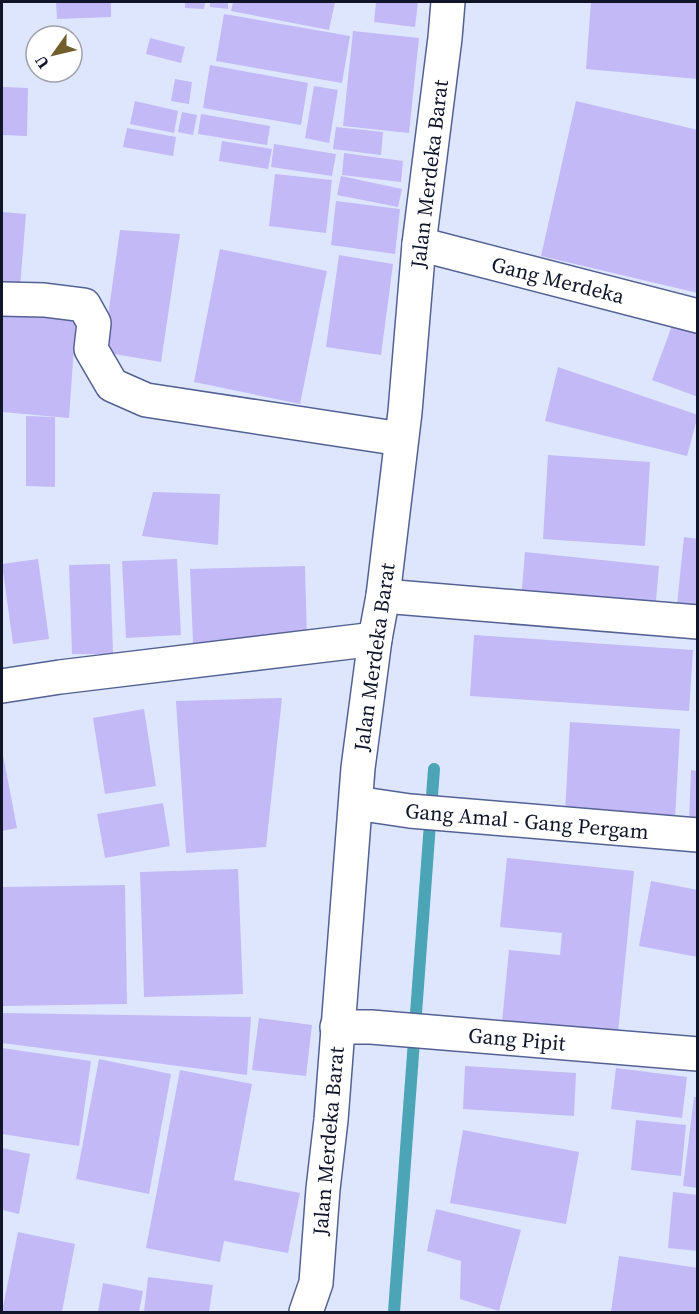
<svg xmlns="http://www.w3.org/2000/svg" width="699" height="1314" viewBox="0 0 699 1314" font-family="'Source Serif 4',serif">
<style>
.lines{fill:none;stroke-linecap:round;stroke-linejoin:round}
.stream{stroke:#4ca5b6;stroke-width:12}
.building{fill:#c3b9f7}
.minor-casing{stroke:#546193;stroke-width:36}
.tertiary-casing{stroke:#546193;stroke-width:36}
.minor{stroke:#fff;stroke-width:33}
.tertiary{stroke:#fff;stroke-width:33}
.labels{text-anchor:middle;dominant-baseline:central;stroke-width:4.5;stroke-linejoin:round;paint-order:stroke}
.street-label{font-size:21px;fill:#10152a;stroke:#fff}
</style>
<rect width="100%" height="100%" fill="#dee6fd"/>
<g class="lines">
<path class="stream" d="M 394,1312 L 434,769"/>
</g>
<path class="building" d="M 56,2 L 111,2 L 111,17 L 57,19 Z
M 185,2 L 205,2 L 204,9 L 185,8 Z
M 210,2 L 228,2 L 228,9 L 210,7 Z
M 233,2 L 335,2 L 329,30 L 231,11 Z
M 376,2 L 418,2 L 415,27 L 374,22 Z
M 591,2 L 682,2 L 698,3 L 698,79 L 586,69 Z
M 224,14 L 350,36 L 342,83 L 216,61 Z
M 353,31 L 419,38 L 409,133 L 343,126 Z
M 150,38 L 185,47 L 181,63 L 146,54 Z
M 210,65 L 308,83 L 301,125 L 203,108 Z
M 175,79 L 192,82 L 189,104 L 171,101 Z
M 314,86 L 338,90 L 329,143 L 305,138 Z
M 2,87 L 28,88 L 27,136 L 2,135 Z
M 135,101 L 178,111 L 174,133 L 130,124 Z
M 576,101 L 698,130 L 698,293 L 541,256 Z
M 182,112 L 197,115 L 193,135 L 178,132 Z
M 201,114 L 270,126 L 267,145 L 198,134 Z
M 336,127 L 383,132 L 381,155 L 333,149 Z
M 127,128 L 176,137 L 173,156 L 123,147 Z
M 222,141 L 272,149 L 268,169 L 219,161 Z
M 274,144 L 336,154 L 332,176 L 271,167 Z
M 344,153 L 403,161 L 401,182 L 342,175 Z
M 275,174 L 332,180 L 326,233 L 269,226 Z
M 341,176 L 402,189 L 398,207 L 337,195 Z
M 336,201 L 400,209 L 395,254 L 331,245 Z
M 2,212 L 26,214 L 20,287 L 2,285 Z
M 120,230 L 180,234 L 161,362 L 103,352 Z
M 220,249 L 327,271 L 300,404 L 194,382 Z
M 339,255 L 393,264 L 381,355 L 326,347 Z
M 2,314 L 76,319 L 69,418 L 2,412 Z
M 674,320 L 698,328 L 698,397 L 652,380 Z
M 558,367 L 698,415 L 687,456 L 545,421 Z
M 26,416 L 55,417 L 55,487 L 26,486 Z
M 548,455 L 650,462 L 645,546 L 543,539 Z
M 153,492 L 220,494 L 218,545 L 142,536 Z
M 684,537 L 698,539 L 698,616 L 676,614 Z
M 525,552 L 659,566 L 655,613 L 521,599 Z
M 38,559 L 49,639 L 13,644 L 2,564 Z
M 177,559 L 181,635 L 126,638 L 122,561 Z
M 110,564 L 113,654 L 72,654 L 69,565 Z
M 305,566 L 307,640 L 193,643 L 190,569 Z
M 474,635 L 693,650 L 689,711 L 470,696 Z
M 282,698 L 266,847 L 186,853 L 176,701 Z
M 144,709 L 156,786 L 105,794 L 93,718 Z
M 570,722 L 680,729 L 675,819 L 565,812 Z
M 2,755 L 3,755 L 17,828 L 2,831 Z
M 691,770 L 698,771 L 698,822 L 689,821 Z
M 163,803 L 170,846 L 105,858 L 97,814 Z
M 507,858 L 634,871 L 618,1033 L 502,1022 L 509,950 L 560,955 L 562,933 L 500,927 Z
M 238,869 L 243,994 L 144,997 L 140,872 Z
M 651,881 L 698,890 L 698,957 L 639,946 Z
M 125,885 L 127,1004 L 2,1006 L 2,887 Z
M 2,1013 L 251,1017 L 247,1075 L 2,1043 Z
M 259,1018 L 312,1025 L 306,1076 L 252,1070 Z
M 2,1048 L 91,1061 L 79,1146 L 2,1134 Z
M 99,1059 L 171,1074 L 149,1194 L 76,1179 Z
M 465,1066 L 576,1073 L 574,1116 L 463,1109 Z
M 616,1068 L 687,1077 L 682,1118 L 611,1109 Z
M 180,1070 L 252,1084 L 234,1180 L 300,1193 L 288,1253 L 224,1241 L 220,1262 L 146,1248 Z
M 694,1097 L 698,1097 L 698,1188 L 683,1186 Z
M 636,1120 L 686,1125 L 681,1176 L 631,1170 Z
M 463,1130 L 579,1152 L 566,1224 L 450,1203 Z
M 2,1148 L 30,1154 L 19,1214 L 2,1210 Z
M 673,1192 L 698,1195 L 698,1251 L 668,1248 Z
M 436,1209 L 521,1230 L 499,1311 L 460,1299 L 461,1261 L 427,1251 Z
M 18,1232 L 75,1244 L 62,1312 L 2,1312 Z
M 619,1256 L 698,1268 L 698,1312 L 611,1312 Z
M 148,1277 L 213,1285 L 209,1312 L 144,1312 Z
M 103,1283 L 143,1291 L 139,1312 L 98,1312 Z"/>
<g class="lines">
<defs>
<path id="minor" d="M 419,244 L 698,316
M 2,299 L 44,300 L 84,305 L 94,323 L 91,349 L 112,385 L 146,400 L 401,439
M 383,596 L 698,622
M 2,686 L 60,677 L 375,639
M 356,803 L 410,811 L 698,835
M 337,1027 L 371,1027 L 698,1054"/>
<path id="tertiary" d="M 306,1312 L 316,1283 L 323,1189 L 331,1120 L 358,768 L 375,639 L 383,596 L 405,412 L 419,244 L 445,38 L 448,2"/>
</defs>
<use href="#minor" class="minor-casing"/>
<use href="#tertiary" class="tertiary-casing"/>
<use href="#minor" class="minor"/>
<use href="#tertiary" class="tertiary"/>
</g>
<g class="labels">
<g class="street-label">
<text transform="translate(429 174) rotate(-83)">Jalan Merdeka Barat</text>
<text transform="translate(558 280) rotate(14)">Gang Merdeka</text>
<text transform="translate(374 657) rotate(-82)">Jalan Merdeka Barat</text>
<text transform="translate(527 821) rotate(5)">Gang Amal - Gang Pergam</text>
<text transform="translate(517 1039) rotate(5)">Gang Pipit</text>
<text transform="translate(328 1141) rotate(-85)">Jalan Merdeka Barat</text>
</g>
</g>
<rect width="699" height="1314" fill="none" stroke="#10152a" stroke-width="6"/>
<g transform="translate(54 54) rotate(236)"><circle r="28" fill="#ffffff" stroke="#9fa1aa" stroke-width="1.5"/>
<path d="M0-4.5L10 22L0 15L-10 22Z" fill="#71602e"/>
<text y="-9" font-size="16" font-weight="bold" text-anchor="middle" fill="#10152a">U</text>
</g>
</svg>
